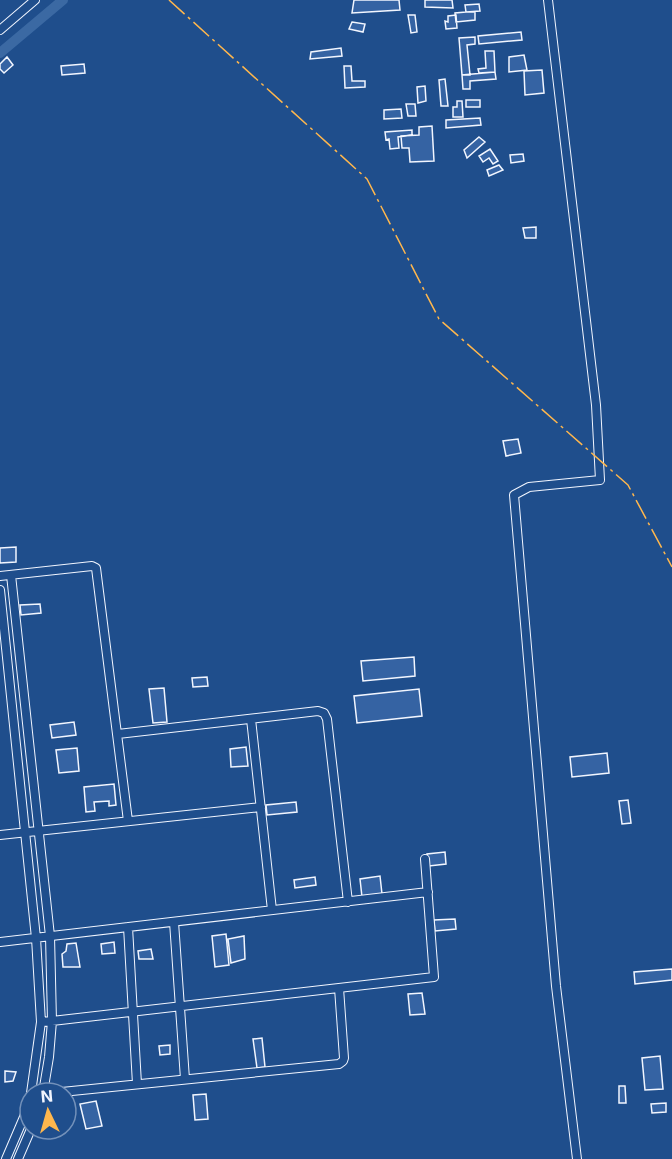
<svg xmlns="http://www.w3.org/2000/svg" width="672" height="1159" viewBox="0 0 672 1159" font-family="Inter,sans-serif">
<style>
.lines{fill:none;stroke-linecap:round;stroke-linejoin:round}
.canal{stroke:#3b69a3;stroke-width:10}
.building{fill:#3563a3;stroke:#f2f6ff;stroke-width:1.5}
.street-casing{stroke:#f2f6ff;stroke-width:10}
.street{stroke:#1f4e8c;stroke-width:8}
.power{stroke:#ffb74d;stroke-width:1.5;stroke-dasharray:21 4.5 3 4.5;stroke-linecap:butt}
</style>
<rect width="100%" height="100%" fill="#1f4e8c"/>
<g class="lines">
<path class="canal" d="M 0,53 L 63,0"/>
</g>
<path class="building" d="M 354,0 L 399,0 L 400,10 L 352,13 Z
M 425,0 L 452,0 L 453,8 L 425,7 Z
M 479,4 L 480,11 L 466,12 L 465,5 Z
M 466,12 L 475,12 L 475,20 L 456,22 L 455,13 Z
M 408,15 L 415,15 L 417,32 L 411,33 Z
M 456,15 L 457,28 L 446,29 L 445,21 L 448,22 L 448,16 Z
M 352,22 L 365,24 L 363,32 L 349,29 Z
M 521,32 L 522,40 L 479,44 L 478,36 Z
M 475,37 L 475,44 L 467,45 L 470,75 L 462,75 L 459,38 Z
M 341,48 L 342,56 L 310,59 L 311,52 Z
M 485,51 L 494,51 L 495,72 L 479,73 L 478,69 L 486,68 Z
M 524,55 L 527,70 L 509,72 L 509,57 Z
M 7,57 L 13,65 L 4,73 L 0,69 L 0,64 Z
M 84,64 L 85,73 L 62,75 L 61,66 Z
M 344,66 L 351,66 L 352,81 L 365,81 L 365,87 L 345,88 Z
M 542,70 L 544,93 L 525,95 L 524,71 Z
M 495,72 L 496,79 L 470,81 L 470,89 L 463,89 L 462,75 Z
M 445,79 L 448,106 L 441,106 L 439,80 Z
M 425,86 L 426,101 L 418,103 L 417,87 Z
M 466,100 L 480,100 L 480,107 L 466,107 Z
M 457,101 L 462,101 L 463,117 L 453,117 L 453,107 L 457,107 Z
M 406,104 L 415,104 L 416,116 L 408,116 Z
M 401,109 L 402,118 L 384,119 L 384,110 Z
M 480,118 L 481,125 L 446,128 L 446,120 Z
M 432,126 L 434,161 L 410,162 L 409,148 L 402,148 L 401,136 L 419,135 L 419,127 Z
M 412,130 L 412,135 L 398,137 L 399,148 L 390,149 L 389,139 L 386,140 L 385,132 Z
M 479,137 L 485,142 L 467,158 L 464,150 Z
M 490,149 L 498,161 L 493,164 L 489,158 L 483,162 L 479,156 Z
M 523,154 L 524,161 L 511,163 L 510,155 Z
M 499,165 L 503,170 L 489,176 L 487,170 Z
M 536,227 L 536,238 L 525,238 L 523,228 Z
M 518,439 L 521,453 L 506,456 L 503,441 Z
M 16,547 L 16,562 L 0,563 L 0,548 Z
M 40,604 L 41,613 L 21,615 L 20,605 Z
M 414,657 L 415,676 L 363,681 L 361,661 Z
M 207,677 L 208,686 L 193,687 L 192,678 Z
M 164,688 L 167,722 L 153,723 L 149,689 Z
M 419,689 L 422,716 L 357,723 L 354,696 Z
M 74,722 L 76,735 L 52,738 L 50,725 Z
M 246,747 L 248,766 L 231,767 L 230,749 Z
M 77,748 L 79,771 L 59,773 L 56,750 Z
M 607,753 L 609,773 L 572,777 L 570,757 Z
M 114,784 L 116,805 L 109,806 L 109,801 L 94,802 L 95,811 L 86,812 L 84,787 Z
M 628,800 L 631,823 L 622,824 L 619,801 Z
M 296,802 L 297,812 L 267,815 L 266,805 Z
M 445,852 L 446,864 L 429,866 L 427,854 Z
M 380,876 L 382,894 L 362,897 L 360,879 Z
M 315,877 L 316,885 L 295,888 L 294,880 Z
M 455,919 L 456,929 L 435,931 L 434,920 Z
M 226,934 L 229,965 L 215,967 L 212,936 Z
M 244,936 L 245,959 L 231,963 L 228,939 Z
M 114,942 L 115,953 L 102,954 L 101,944 Z
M 76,943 L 80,967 L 63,967 L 62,954 L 66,951 L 67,944 Z
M 151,949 L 153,959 L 139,959 L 138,951 Z
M 672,969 L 672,980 L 635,984 L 634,972 Z
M 422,993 L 425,1014 L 410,1015 L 408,994 Z
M 262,1038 L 265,1067 L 257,1068 L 253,1039 Z
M 170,1045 L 170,1054 L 160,1055 L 159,1046 Z
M 660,1056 L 663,1089 L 645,1090 L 642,1058 Z
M 5,1071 L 16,1072 L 13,1081 L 5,1082 Z
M 619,1086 L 625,1086 L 626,1103 L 619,1103 Z
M 206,1094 L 208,1119 L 195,1120 L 193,1095 Z
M 96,1101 L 102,1126 L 86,1129 L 80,1104 Z
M 666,1103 L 666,1112 L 652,1113 L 651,1104 Z"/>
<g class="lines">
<defs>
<path id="street" d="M 548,0 L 596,405 L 600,480 L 529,487 L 514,495 L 556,986 L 577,1159
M 0,30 L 35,0
M 11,575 L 50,936 L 52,1021 L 49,1057 L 43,1093
M 0,576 L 92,566 L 96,568 L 128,821
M 0,590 L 36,938 L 41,1022 L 31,1093
M 251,719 L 272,910
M 118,734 L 318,711 L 324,713 L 327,719 L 348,902
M 0,835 L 261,807
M 174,922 L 185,1079
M 128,927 L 137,1084
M 0,942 L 428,892
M 41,1022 L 52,1021 L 434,977 L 425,859
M 52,1093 L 339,1064 L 343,1061 L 344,1058 L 339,988
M 6,1159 L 24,1117 L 30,1097
M 18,1159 L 31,1129"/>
</defs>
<use href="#street" class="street-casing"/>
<use href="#street" class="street"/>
<path class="power" d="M 169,0 L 367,179 L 439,319 L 628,485 L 672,567"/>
</g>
<g transform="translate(48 1111) rotate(355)"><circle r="28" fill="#1f4e8c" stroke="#7391ba" stroke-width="1.5"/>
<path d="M0-4.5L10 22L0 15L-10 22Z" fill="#ffb74d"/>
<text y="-9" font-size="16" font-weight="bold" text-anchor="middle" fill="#f2f6ff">N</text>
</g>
</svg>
